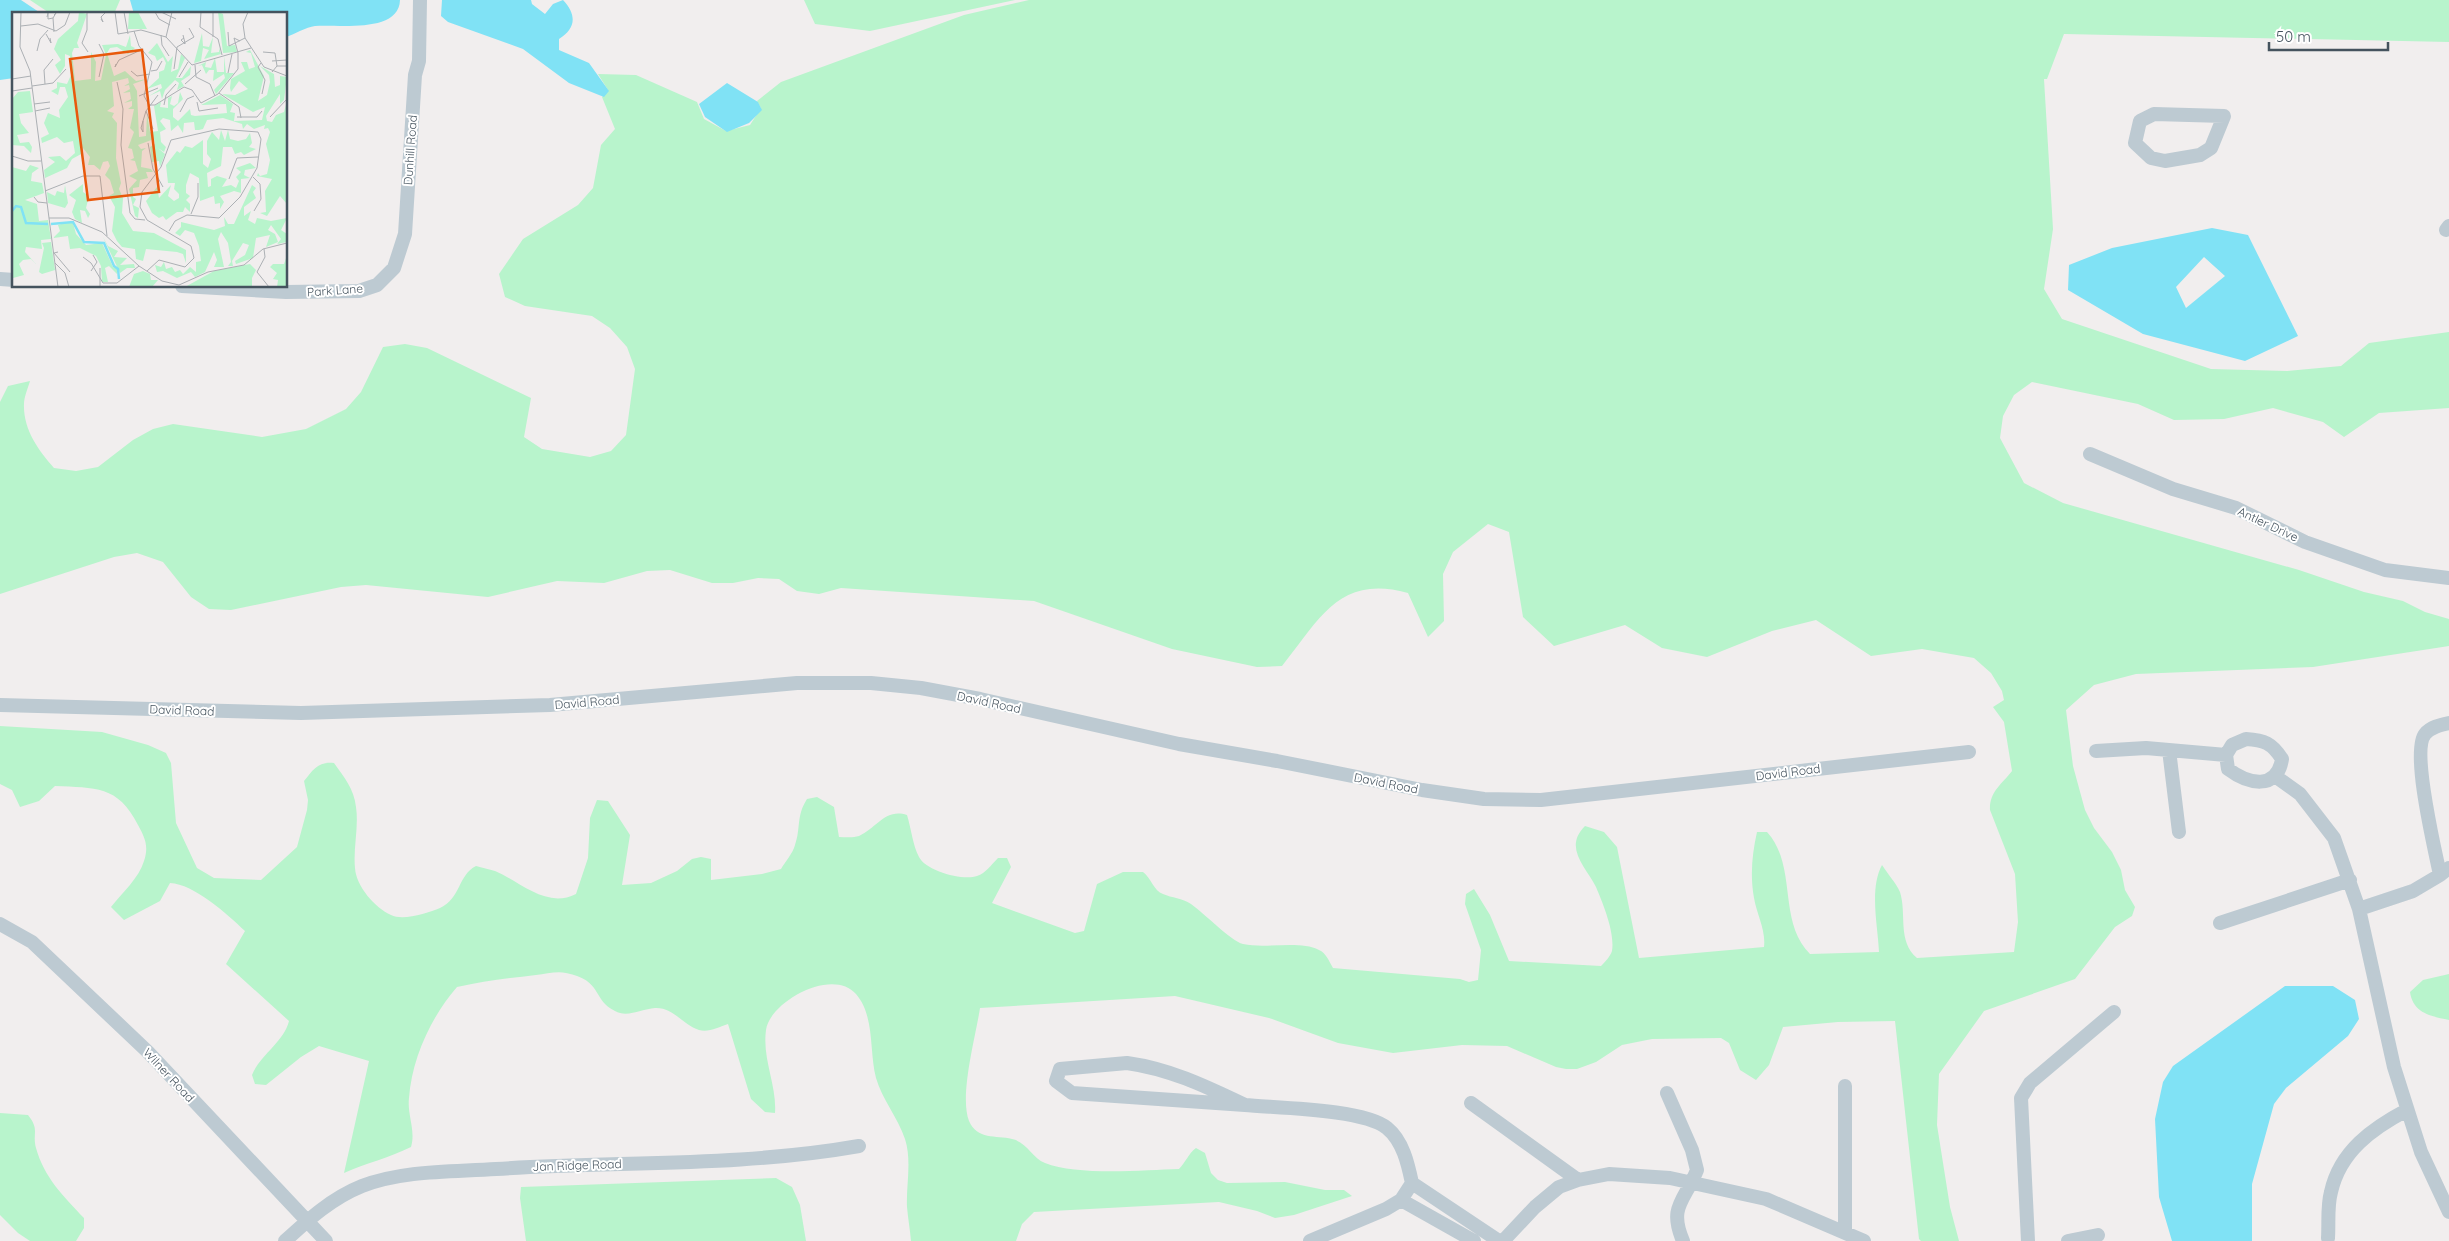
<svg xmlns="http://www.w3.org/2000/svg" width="2449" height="1241" viewBox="0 0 2449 1241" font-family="Quicksand,sans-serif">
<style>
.green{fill:#b8f4cc}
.water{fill:#80e2f5;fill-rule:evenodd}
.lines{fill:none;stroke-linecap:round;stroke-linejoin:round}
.street{stroke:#bdcad2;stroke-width:14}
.labels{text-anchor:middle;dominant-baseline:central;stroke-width:4;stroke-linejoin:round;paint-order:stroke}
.street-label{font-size:12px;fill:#45535e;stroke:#fff}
.inset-river{fill:none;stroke:#80e2f5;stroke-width:2.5}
.inset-road{fill:none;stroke:#acb0b4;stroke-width:1}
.view{fill:#e8590c;fill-opacity:0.15;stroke:#e8590c;stroke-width:2.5}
.inset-edge{fill:none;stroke:#45535e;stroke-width:2.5}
</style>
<rect width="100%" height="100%" fill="#f1eeee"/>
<path class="green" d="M 30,0 L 120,0 L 114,14 L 51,14 Z
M 804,0 L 1015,0 L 870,31 L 815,24 Z
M 1029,0 L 2449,0 L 2449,42 L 2064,34 L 2047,79 L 2044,79 L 2053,229 L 2044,289 L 2062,319 L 2211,369 L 2287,371 L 2341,366 L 2369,343 L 2449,332 L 2449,408 L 2379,413 L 2344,437 L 2323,422 L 2273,408 L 2224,419 L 2174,420 L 2138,404 L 2032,382 L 2014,395 L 2003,416 L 2000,438 L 2024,483 L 2063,503 L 2299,570 L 2364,592 L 2403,601 L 2425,612 L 2449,619 L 2449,646 L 2313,667 L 2136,674 L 2094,685 L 2066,710 L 2073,766 L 2085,810 L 2094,828 L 2112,852 L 2121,870 L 2125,890 L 2135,907 L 2132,916 L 2115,927 L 2075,979 L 1984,1011 L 1939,1074 L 1937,1125 L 1950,1207 L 1959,1241 L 1921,1241 L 1919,1239 L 1895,1021 L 1838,1022 L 1783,1027 L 1769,1065 L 1756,1080 L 1740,1070 L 1729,1043 L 1721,1038 L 1652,1039 L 1622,1045 L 1596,1062 L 1577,1069 L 1566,1069 L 1556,1067 L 1507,1046 L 1462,1045 L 1393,1053 L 1338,1043 L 1269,1018 L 1175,996 L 980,1008 C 976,1035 959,1096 969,1121 C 977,1140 996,1135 1012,1139 C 1027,1142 1032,1158 1045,1163 C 1077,1176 1144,1170 1179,1169 C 1186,1162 1188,1154 1196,1148 L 1205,1153 L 1211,1173 L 1218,1180 L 1227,1183 L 1285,1182 L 1325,1190 L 1344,1190 L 1352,1196 L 1294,1215 L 1275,1218 L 1257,1211 L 1219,1202 L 1034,1212 L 1022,1224 L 1016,1241 L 911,1241 C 910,1230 908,1218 907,1207 C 906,1185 912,1161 905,1139 C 898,1118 882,1099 876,1078 C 869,1051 875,1016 856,994 C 833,967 770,1001 766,1030 C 762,1059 777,1085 775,1113 L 765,1112 L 751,1099 L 728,1024 C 719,1027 708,1033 699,1030 C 683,1025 673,1007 655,1008 C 642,1009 627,1018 615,1011 C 592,1000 603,980 566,973 C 557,971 546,974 536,975 C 510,978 484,981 457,987 C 431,1017 412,1058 409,1098 C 407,1115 416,1130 411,1147 C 389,1158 366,1163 344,1173 L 369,1061 L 319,1046 L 301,1057 L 266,1085 L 255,1084 L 252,1075 C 260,1055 284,1042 289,1021 L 226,964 L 245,931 C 227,914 194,884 170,883 L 160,901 L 124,920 L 111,907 C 122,893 139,878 144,861 C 149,846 145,838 138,825 C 118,785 95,788 55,786 L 39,801 L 20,807 L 12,790 L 0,784 L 0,726 L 102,732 L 148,745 L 166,753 L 171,763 L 176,823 L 197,868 L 214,878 L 261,880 L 297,847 L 307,810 L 308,800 L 304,781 C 313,770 318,761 334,763 C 344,777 354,789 356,807 C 359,827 353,848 355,868 C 356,886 375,908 391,915 C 403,921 428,913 440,908 C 461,898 458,875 476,866 C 482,868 489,869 495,871 C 521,882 546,909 576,894 L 588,858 L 590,818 L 597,800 L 608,801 L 630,835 L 622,885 L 651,883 L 677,871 L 692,859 L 701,857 L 711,859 L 711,880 L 762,874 L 781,869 C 785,862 793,853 795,845 C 801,828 796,816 807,799 L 817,797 L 834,807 L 839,837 C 845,837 853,838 859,836 C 877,828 885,808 907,815 C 911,828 913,846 919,857 C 926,871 963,881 977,876 C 986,873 991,865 998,858 L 1007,858 L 1011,867 L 992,903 L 1075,933 L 1084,931 L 1097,884 L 1123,872 L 1143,872 C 1151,878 1154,891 1163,894 C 1172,898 1182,898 1191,904 C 1204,913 1231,941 1243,944 C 1266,949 1300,940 1319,950 C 1326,953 1329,961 1333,968 L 1460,979 L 1469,982 L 1478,980 L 1481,950 L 1465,904 L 1466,894 L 1474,889 L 1490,915 L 1509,961 L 1601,966 C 1605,962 1610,957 1612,951 C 1615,932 1603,904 1596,887 C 1586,867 1563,848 1585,826 L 1604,832 L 1617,847 L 1639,958 L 1764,947 C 1766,930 1757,915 1754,898 C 1750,876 1752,854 1757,832 L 1767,832 C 1798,866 1777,921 1810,954 L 1879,952 C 1878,926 1869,889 1882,865 C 1887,873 1896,883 1900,892 C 1907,914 1897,941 1917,958 L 2014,952 L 2018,922 L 2015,874 L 1990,810 C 1989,792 2002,784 2012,771 L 2004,722 L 1993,707 L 2004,700 L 2002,691 L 1991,673 L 1974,658 L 1922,649 L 1871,656 L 1816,620 L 1772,631 L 1707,657 L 1662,648 L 1625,625 L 1554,646 L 1523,617 L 1509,532 L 1488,524 L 1453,552 L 1443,574 L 1444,621 L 1428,637 L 1408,593 C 1339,574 1320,619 1282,666 L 1257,667 L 1172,649 L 1034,601 L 841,588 L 819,594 L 797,591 L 779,579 L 758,578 L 733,583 L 712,583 L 670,570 L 647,571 L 604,583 L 557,581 L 488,597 L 366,585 L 341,587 L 231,610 L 209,609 L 191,597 L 163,562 L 137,553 L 114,557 L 0,594 L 0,402 L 8,386 L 30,381 C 28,388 24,397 24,404 C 23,429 38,450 54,468 L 76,471 L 98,467 L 133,440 L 153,429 L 173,424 L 262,437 L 306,429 L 346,409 L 361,392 L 383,347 L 405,344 L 427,348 L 531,398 L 524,437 L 542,449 L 590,457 L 611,451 L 626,435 L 635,369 L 627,347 L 610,328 L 592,316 L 525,306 L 505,297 L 499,274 L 523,239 L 578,205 L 593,188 L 601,145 L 615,129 L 602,97 L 608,90 L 598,74 L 636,75 L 697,102 L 704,119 L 726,131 L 750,125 L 761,108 L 757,101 L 781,82 L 964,15 Z
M 2449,974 L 2449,1020 C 2430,1016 2413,1013 2410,992 L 2423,980 Z
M 0,1113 L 28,1115 C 40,1130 32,1133 36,1148 C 44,1177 63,1196 84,1218 L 84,1228 L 76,1241 L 30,1241 L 18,1233 L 0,1215 Z
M 776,1178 L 792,1187 L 800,1205 L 806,1241 L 526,1241 L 520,1198 L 521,1187 Z"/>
<path class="water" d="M 0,0 L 21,0 L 42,14 L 14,14 L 14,78 L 0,80 Z
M 130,0 L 400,0 C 399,34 338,24 315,26 C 306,27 295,34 286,37 L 286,14 L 134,14 Z
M 442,0 L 531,0 L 532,4 L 545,14 L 553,4 L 563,0 C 577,15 576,28 559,39 L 559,50 L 589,63 L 609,91 L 604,97 L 569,83 L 523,49 L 448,22 L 441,16 Z
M 727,83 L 758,102 L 762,110 L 749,123 L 727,132 L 705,117 L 699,104 Z
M 2212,228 L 2248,235 L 2298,336 L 2245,361 L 2143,334 L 2068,290 L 2069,265 L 2112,248 ZM 2204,257 L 2225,276 L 2186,308 L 2176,287 Z
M 2285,986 L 2333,986 L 2355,1000 L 2359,1019 L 2348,1036 L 2286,1088 L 2274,1104 L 2252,1184 L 2252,1241 L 2172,1241 L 2159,1197 L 2155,1119 L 2163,1082 L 2173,1066 Z"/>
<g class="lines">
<path class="street" d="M 2154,114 L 2224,116 L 2211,148 L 2200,155 L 2165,161 L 2151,158 L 2135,143 L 2140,121 Z
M 2446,230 L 2449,226
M 0,279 L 14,280
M 182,286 L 286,292 L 359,291 L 377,285 L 394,268 L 405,234 L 415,75 L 419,61 L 420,0
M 2090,454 L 2173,489 L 2236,508 L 2305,542 L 2385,570 L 2449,578
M 0,705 L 301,713 L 550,705 L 797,683 L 871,683 L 921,688 L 980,699 L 1179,744 L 1277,761 L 1422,790 L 1484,799 L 1541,800 L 1969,752
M 2449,723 C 2440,725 2431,727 2425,734 C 2411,751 2435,850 2440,875 L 2449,868
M 2246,739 C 2264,740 2272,743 2282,759 C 2277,791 2248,784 2228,769 L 2226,755 L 2232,745 Z
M 2169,750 L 2179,832
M 2096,751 L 2146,748 L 2226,755
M 2275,776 L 2300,794 L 2334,838 L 2359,909 L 2394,1067 L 2421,1152 L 2449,1212
M 2359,909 L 2413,891 L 2440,875
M 2220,923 L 2350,880
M 0,924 L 32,942 L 148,1052 L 326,1241
M 1127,1063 C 1170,1069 1205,1086 1245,1105 L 1072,1093 L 1056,1081 L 1060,1069 Z
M 1667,1093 L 1692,1150 L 1697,1170 C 1685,1201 1668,1206 1683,1241
M 1471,1103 L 1578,1180
M 1245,1105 C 1277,1108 1364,1109 1387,1128 C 1403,1141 1408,1164 1412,1183 L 1401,1200 L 1386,1209 L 1310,1241
M 1412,1183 L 1499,1241
M 1401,1200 L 1474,1241
M 1845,1232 L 1845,1086
M 2328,1238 C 2329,1223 2327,1206 2331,1192 C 2340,1151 2373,1128 2407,1110
M 285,1241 C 309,1219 332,1198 362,1186 C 404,1170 452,1172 496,1169 C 617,1161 740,1167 859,1146
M 1503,1241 L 1535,1207 L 1559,1187 L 1578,1180 L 1609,1174 L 1670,1178 L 1766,1199 L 1864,1241
M 2028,1241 L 2021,1098 L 2030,1083 L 2114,1012
M 2068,1241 L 2098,1235"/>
</g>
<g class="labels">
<g class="street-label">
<text transform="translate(410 150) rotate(-86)">Dunhill Road</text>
<text transform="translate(335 290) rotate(-4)">Park Lane</text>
<text transform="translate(2268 524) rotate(25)">Antler Drive</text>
<text transform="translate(587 702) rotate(-5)">David Road</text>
<text transform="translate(989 702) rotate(12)">David Road</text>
<text transform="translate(182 710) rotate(2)">David Road</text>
<text transform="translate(1788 772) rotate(-7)">David Road</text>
<text transform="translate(1386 783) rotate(11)">David Road</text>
<text transform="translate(169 1075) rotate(47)">Wilner Road</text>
<text transform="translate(577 1165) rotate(-2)">Jan Ridge Road</text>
</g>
</g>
<g transform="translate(12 12)">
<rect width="275" height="275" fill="#f1eeee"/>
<path d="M 67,0 L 75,2 L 65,31 L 67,36 L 62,36 L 60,41 L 63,69 L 79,67 L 79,40 L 84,50 L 83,69 L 89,68 L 94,43 L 90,33 L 106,32 L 114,35 L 118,23 L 119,34 L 123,36 L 116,42 L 105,35 L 98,36 L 95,41 L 102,64 L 113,59 L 124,69 L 135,67 L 121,72 L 125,79 L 127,125 L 134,124 L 135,102 L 138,120 L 146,119 L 142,94 L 149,90 L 148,95 L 156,96 L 156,86 L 160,84 L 158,92 L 162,94 L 166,91 L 168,80 L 171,87 L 161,97 L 161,105 L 166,109 L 178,97 L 179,103 L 183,104 L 215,101 L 214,92 L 189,93 L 208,83 L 221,92 L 218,100 L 223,101 L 222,109 L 250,108 L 253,95 L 241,100 L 210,82 L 223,83 L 236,77 L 227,69 L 219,80 L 218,76 L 219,67 L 233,59 L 229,50 L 235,50 L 237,57 L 243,55 L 239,41 L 234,40 L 238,38 L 252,64 L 246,89 L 255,83 L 258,70 L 257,63 L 248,54 L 262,62 L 263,75 L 268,73 L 268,64 L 275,65 L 272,88 L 268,92 L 268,82 L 254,104 L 255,109 L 260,110 L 264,103 L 272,100 L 275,89 L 275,192 L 268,184 L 255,204 L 248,201 L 254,200 L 253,179 L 260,167 L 245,164 L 246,161 L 248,164 L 255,162 L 258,148 L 254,132 L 258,120 L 256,116 L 252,117 L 253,113 L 242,117 L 235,112 L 231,117 L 230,112 L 211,106 L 195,108 L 191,117 L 187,118 L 183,118 L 182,110 L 172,111 L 171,121 L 166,113 L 159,119 L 158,108 L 151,106 L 148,109 L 154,117 L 148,120 L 149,130 L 154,135 L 152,140 L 146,136 L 153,142 L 148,155 L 147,149 L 140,150 L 138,135 L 143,132 L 142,127 L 126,133 L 129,137 L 134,136 L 130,139 L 129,155 L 139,157 L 141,160 L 134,160 L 136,166 L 128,168 L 127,175 L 121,176 L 121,185 L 124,187 L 121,193 L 127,196 L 126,206 L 123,204 L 117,177 L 125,168 L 117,164 L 126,159 L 123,149 L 118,148 L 122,146 L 120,137 L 116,136 L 122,120 L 118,116 L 122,97 L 116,97 L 120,94 L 120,89 L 112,91 L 119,87 L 118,80 L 111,81 L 118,77 L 117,73 L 112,74 L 117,71 L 116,66 L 100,70 L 102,94 L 95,99 L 102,101 L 100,105 L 105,111 L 104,146 L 109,171 L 107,177 L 111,186 L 110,201 L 121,219 L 142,221 L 174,238 L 174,251 L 171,242 L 165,240 L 134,237 L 131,249 L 124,247 L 123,237 L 110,235 L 105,229 L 100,219 L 103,195 L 97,184 L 102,181 L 98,168 L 93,163 L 98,154 L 96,149 L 91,150 L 88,158 L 82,153 L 76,153 L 78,145 L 71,136 L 71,141 L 60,147 L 55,156 L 33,166 L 32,158 L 43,150 L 36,145 L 48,144 L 54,149 L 63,141 L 61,129 L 52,131 L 45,125 L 30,131 L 29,126 L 37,122 L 32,111 L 36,101 L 48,106 L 47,98 L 56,85 L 53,75 L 48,75 L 46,83 L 39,79 L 45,76 L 45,70 L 55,72 L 59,63 L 58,44 L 53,42 L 53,54 L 48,62 L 43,53 L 49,48 L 42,37 L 46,27 L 66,9 ZM 117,0 L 126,0 L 135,17 L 116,17 ZM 206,0 L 211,2 L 215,34 L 223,33 L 225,40 L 211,41 ZM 190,21 L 191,34 L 197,35 L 201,25 L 199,41 L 207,40 L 207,36 L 209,42 L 192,47 L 197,38 L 191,36 L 189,49 L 182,51 ZM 145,31 L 156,50 L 161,44 L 159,60 L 166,57 L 169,42 L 173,46 L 164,66 L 170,66 L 179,54 L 178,63 L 169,69 L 172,74 L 165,78 L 167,71 L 163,68 L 153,78 L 150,87 L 148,79 L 137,84 L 150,76 L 149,72 L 135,77 L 147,66 L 147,60 L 152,58 L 154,51 L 151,45 L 145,49 L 143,44 L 136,41 ZM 212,44 L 214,61 L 222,61 L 204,82 L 202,78 L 213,66 L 212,62 L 201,69 L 202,58 L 197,58 L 194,62 L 190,53 L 186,54 L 194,50 L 193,55 L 199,56 L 203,46 L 205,60 L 212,60 ZM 18,79 L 21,100 L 7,102 L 9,111 L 17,121 L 5,123 L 8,131 L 17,130 L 20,135 L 19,141 L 12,134 L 0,133 L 0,87 L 6,80 ZM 209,118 L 213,129 L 216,118 L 218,127 L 226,129 L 234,127 L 238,121 L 240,131 L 237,135 L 244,137 L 232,143 L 229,140 L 223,142 L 220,135 L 211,135 L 209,154 L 195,161 L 196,175 L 199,174 L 199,167 L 205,164 L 215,167 L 210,175 L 219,173 L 224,176 L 227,169 L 224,165 L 229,160 L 224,156 L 238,151 L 244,156 L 233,158 L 232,163 L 238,166 L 229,167 L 229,181 L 222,179 L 208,184 L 212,190 L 208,197 L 208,191 L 203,192 L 202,184 L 188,189 L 187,166 L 178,161 L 174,173 L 174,181 L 178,184 L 174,188 L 178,192 L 178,200 L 173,195 L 171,200 L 165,200 L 154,208 L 151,204 L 147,206 L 140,201 L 134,189 L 145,175 L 147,186 L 159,173 L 156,184 L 162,189 L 167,186 L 167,182 L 162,177 L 163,171 L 156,171 L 154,153 L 165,139 L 168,141 L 173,134 L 180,136 L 191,128 L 191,152 L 196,156 L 199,147 L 195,142 L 195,129 L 200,120 L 207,128 ZM 18,153 L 27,156 L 20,161 L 19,169 L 30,171 L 32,181 L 13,188 L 25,192 L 27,209 L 36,208 L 39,227 L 29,228 L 30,237 L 14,235 L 13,240 L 24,252 L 19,247 L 11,248 L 7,252 L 12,263 L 1,266 L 0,155 L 14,159 ZM 71,172 L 71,180 L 77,184 L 74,196 L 78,202 L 76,206 L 73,199 L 68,198 L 70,211 L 63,207 L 60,200 L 64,188 L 57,183 ZM 53,173 L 56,191 L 53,196 L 36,191 L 35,180 L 43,184 L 45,179 L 52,181 ZM 240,173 L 244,176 L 241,180 L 244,186 L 232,195 L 232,204 L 239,199 L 236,208 L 243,212 L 245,206 L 259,209 L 275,206 L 269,218 L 275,222 L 275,230 L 265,232 L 269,227 L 259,213 L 256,218 L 263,222 L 266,230 L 254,235 L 258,223 L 244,226 L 241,246 L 224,252 L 223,249 L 233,243 L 237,233 L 231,231 L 220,249 L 221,254 L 216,254 L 219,250 L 216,231 L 209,220 L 206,227 L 212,255 L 202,255 L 205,248 L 202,240 L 193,260 L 183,265 L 179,260 L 165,266 L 151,259 L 145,260 L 143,253 L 149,255 L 152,250 L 154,257 L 160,255 L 163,260 L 168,258 L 171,262 L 178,255 L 184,260 L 184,250 L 189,249 L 187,234 L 182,221 L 173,218 L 168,224 L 163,221 L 169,215 L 169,210 L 202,218 L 213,214 L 212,205 L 216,212 L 222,212 ZM 56,210 L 61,211 L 64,222 L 74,233 L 90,231 L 101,255 L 106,257 L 105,262 L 97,254 L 93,256 L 96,270 L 90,270 L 89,254 L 84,244 L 68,236 L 58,237 L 56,224 L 41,226 L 48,219 L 46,213 ZM 91,225 L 96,234 L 106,239 L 102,245 L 115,246 L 108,253 L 122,252 L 123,256 L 115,256 L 108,261 ZM 39,230 L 43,258 L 30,262 L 27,260 L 32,236 L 30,231 ZM 275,243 L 275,275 L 265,275 L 266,268 L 261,267 L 265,261 L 258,255 L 261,252 L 272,252 ZM 238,252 L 244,258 L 240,266 L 240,275 L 173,275 L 202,259 ZM 131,259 L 138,262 L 139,268 L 146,268 L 140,275 L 117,275 L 122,262 Z" fill="#b8f4cc"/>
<path class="inset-river" d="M 0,199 L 4,194 L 9,195 L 14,211 L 36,212M 39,212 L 61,210 L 72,230 L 92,231 L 102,254 L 106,257 L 107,267"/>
<path class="inset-road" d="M 9,0 L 8,35 L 18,59 L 37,206M 75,0 L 75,18 L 70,31 L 76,40M 103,0 L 106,22 L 129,18 L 154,25 L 180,53 L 239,36M 112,0 L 116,22M 143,0 L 147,7 L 158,13M 149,0 L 164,7M 189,0 L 188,15 L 206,27 L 210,43M 201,0 L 201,25M 236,0 L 231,12 L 233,26 L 252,55 L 275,64M 42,3 L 44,1 L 41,6 L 42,20M 35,5 L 36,1 L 36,7 L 41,6M 89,7 L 91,10 L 89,5 L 94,0M 9,14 L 26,12 L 44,19 L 53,13 L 58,0M 122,19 L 127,34 L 140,50 L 132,84 L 137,93M 216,20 L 217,34 L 233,26M 34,22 L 39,31 L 38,26M 149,23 L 150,33 L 157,44M 171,23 L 173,31 L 173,32 L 169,28 L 172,26M 154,25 L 160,0M 87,32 L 92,42 L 87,65M 25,39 L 28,27 L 36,18M 251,40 L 263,41 L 265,54M 260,49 L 275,48M 249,51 L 246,55 L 253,68 L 250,82M 104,52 L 103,55 L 107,48 L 129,38M 183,53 L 184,65 L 198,72 L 203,84M 162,57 L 165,35 L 182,25 L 177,16M 119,59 L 125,64 L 138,62M 139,59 L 145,58 L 150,49M 260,60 L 265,54 L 275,54M 216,61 L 220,42M 167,65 L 176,50M 0,67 L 19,64M 105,70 L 111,97 L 109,133 L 118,201 L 123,207 L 133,208M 33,72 L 32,58 L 41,47M 173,72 L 189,58M 20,74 L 41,71 L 54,57M 0,79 L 20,76M 207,81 L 227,95 L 229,106M 127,84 L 146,76M 185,90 L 187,99 L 206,96M 22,92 L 38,90M 137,93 L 143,93 L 172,75 L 180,78 L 189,91 L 206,82 L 226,57 L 226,41 L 222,26 L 228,29M 152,93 L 154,83 L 164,72M 23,99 L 38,96M 134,99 L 146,83M 168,100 L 175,87 L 182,84M 225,105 L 245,105 L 250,99M 258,105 L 275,87M 131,109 L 134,99 L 141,117M 131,109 L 131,120 L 129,116 ZM 136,131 L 141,157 L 151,175M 0,144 L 16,149 L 29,149M 241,165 L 248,172 L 249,187 L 242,199M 217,167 L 225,146 L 246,145M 33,179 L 71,164 L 88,164 L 95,224M 22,185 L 26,190 L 35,191M 179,202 L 186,185 L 186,171M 252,237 L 253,245 L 245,260 L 257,275M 46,240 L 42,241 L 58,260M 71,245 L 79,251 L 91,271 L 105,271 L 127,254M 43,251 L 53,261 L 57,275M 88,256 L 88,275M 79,259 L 85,250 L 81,243M 135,259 L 147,248 L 173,255 L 182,246 L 179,234 L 135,208 L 128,195 L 130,180 L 149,155 L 159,128 L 207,117 L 246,120 L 249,127 L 245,156 L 228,185 L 207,206 L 175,203 L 163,209 L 157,219M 46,275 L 37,206 L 57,206 L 90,220 L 127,254 L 150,269 L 167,273 L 196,260 L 232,253 L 251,237 L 275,231"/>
<path class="view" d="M 130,38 L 147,180 L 76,188 L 58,47 Z"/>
<rect width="275" height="275" class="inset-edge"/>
</g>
<path d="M2269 42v8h119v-8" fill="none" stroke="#45535e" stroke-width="2.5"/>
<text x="2276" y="42" font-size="15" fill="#45535e" stroke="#ffffff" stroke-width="4" paint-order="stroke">50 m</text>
</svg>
